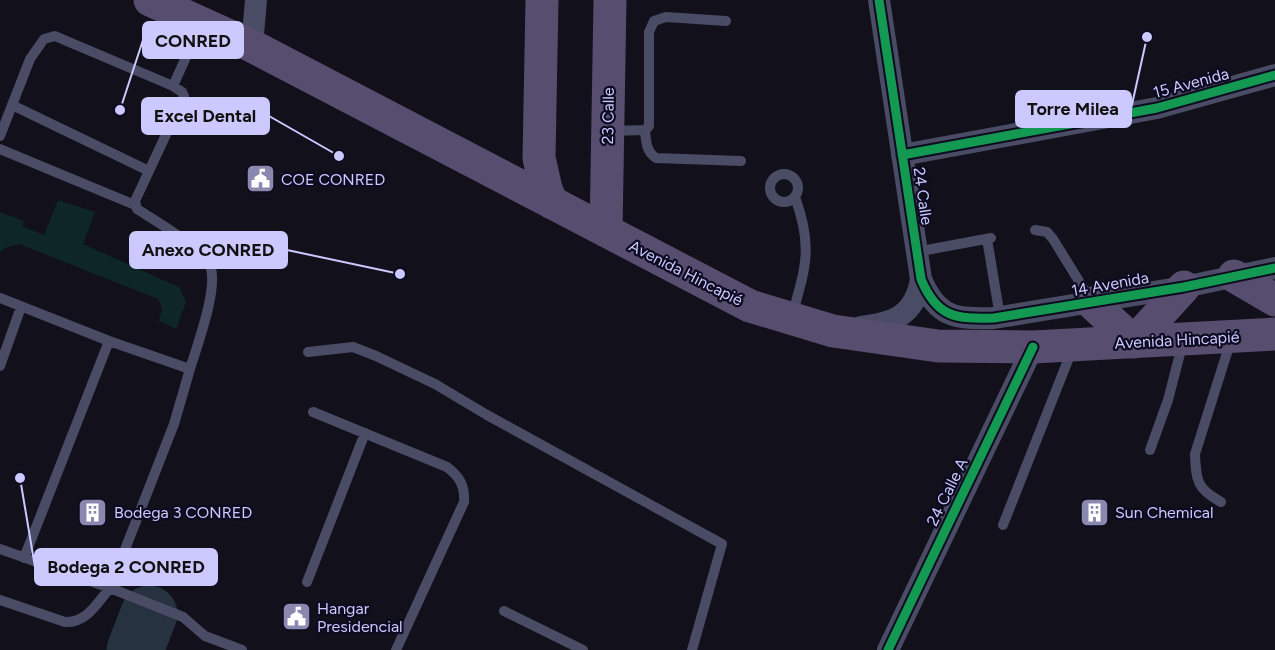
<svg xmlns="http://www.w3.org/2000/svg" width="1275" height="650" viewBox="0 0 1275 650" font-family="Figtree,sans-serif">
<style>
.green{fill:#0e2625}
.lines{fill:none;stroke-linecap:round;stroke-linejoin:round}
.taxiway{stroke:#263240;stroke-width:57}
.service{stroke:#4a4b64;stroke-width:10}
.minor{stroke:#4a4b64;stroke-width:22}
.primary{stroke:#574d6f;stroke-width:33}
.cycleway-casing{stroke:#0d0b20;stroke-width:13}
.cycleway{stroke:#139951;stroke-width:9}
.labels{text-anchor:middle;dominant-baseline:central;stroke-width:4.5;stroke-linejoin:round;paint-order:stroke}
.street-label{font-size:16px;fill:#cbc9ff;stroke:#0d0b20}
.poi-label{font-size:16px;fill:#cbc9ff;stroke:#0d0b20;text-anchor:start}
.leader{fill:none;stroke:#cbc9ff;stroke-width:2}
.callout-dot{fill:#cbc9ff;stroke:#0d0b20;stroke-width:2}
.callout{fill:#cbc9ff;stroke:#cbc9ff;stroke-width:2}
.callout-label{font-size:18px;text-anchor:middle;font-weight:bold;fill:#111}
</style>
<rect width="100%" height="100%" fill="#11101b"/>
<path class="green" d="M 58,200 L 95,212 L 83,244 L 179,287 L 186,302 L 176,329 L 159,321 L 162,309 L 158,299 L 19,244 L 5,248 L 0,253 L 0,212 L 24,221 L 22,226 L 44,235 Z"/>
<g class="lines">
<path class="taxiway" d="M 135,650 L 149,614"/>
<path class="service" d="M 173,86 L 200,26
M 12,105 L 149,171
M 645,130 C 646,142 646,151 656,158 L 741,161
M 611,131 L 645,130 L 649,126 L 649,32 L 654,21 L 666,17 L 726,21
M 0,136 L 30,59 L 44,39 L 55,36 L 69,42 L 173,86 L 182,92 L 184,96 L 135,201 L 137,209 C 156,221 201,247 210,266 C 219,287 197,346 190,369 L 109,341 L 0,298
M 0,149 L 135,205
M770 188a14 14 0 1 1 28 0a14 14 0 1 1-28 0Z
M 1035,230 L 1047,232 L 1053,239 L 1090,299
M 987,239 L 1000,317
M 916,252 L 991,238
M 792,316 C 806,266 813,247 795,197
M 308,352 L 353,347 L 376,356 L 435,384 L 487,415 L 722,544 L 692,650
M 0,366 L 21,307
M 313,412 L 447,467 C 460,477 465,486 464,502 L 396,650
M 1150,450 L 1168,400 L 1183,342
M 1221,502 C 1197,489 1196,481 1195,454 L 1231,340
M 1003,525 L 1072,350
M 0,549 L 110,588 L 174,424 L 190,369
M 24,558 L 109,341
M 307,582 L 365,433
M 0,600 L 65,622 C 87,623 97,603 110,588 L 183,617 L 205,636 L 242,650
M 504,611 L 583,650"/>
<path class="minor" d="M 879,0 L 921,279 C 937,318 956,319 994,318 L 1184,287 L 1275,268
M 252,46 L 256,0
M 902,155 L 1157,108 L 1275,75
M 861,327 C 893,323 915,316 921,279
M 888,650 L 1033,347"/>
<path class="primary" d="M 150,0 L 252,46 L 750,306 L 833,331 L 938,346 L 1033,347 L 1275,334
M 542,0 L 539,158 L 546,189 L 552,203
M 606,231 L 610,0
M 1234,276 L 1275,300
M 1092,303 L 1134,342
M 1134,342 L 1184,287"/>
<defs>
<path id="cycleway" d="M 879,0 L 921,279 C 937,318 956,319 994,318 L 1184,287 L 1275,268
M 902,155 L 1157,108 L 1275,75
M 888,650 L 1033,347"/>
</defs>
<use href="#cycleway" class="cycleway-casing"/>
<use href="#cycleway" class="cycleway"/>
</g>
<defs>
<symbol id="civic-square" viewBox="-11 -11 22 22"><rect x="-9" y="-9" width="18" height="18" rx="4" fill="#8a88af" stroke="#0d0b20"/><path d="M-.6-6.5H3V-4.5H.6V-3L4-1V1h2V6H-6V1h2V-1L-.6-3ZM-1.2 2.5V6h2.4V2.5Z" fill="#fff"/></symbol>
<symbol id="building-square" viewBox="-11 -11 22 22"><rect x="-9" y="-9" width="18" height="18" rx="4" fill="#8a88af" stroke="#0d0b20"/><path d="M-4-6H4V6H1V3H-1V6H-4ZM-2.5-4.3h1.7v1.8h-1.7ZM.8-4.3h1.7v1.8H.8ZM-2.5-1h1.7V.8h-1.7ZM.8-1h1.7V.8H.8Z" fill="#fff"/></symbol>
</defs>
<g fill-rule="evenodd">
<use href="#civic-square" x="244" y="162" width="33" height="33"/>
<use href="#building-square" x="76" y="496" width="33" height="33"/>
<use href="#building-square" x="1078" y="496" width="33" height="33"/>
<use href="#civic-square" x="280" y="600" width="33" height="33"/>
</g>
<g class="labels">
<g class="street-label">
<text transform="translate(1191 83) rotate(-15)">15 Avenida</text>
<text transform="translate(608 116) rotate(-89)">23 Calle</text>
<text transform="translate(923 196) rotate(82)">24 Calle</text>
<text transform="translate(686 273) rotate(27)">Avenida Hincapié</text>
<text transform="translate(1110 284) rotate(-10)">14 Avenida</text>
<text transform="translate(1177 340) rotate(-3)">Avenida Hincapié</text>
<text transform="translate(947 492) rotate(-64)">24 Calle A</text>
</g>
<g class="poi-label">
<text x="281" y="179">COE CONRED</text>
<text x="114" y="512">Bodega 3 CONRED</text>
<text x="1115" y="512">Sun Chemical</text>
<text x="317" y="608">Hangar<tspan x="317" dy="18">Presidencial</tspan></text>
</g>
</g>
<path class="leader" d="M120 110L143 40M1147 37L1131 109M339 156L269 116M400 274L287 250M20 478L35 567"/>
<g class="callout-dot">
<circle cx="120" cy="110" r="6"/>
<circle cx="1147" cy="37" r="6"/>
<circle cx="339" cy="156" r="6"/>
<circle cx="400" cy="274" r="6"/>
<circle cx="20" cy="478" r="6"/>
</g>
<g class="callout">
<rect x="143" y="22" width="100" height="36" rx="6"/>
<rect x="1016" y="91" width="115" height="36" rx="6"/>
<rect x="142" y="98" width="127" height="36" rx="6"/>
<rect x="130" y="232" width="157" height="36" rx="6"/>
<rect x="35" y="549" width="182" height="36" rx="6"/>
</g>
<g class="callout-label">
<text x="193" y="47">CONRED</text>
<text x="1073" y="115">Torre Milea</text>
<text x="205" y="122">Excel Dental</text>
<text x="208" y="256">Anexo CONRED</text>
<text x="126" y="573">Bodega 2 CONRED</text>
</g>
</svg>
